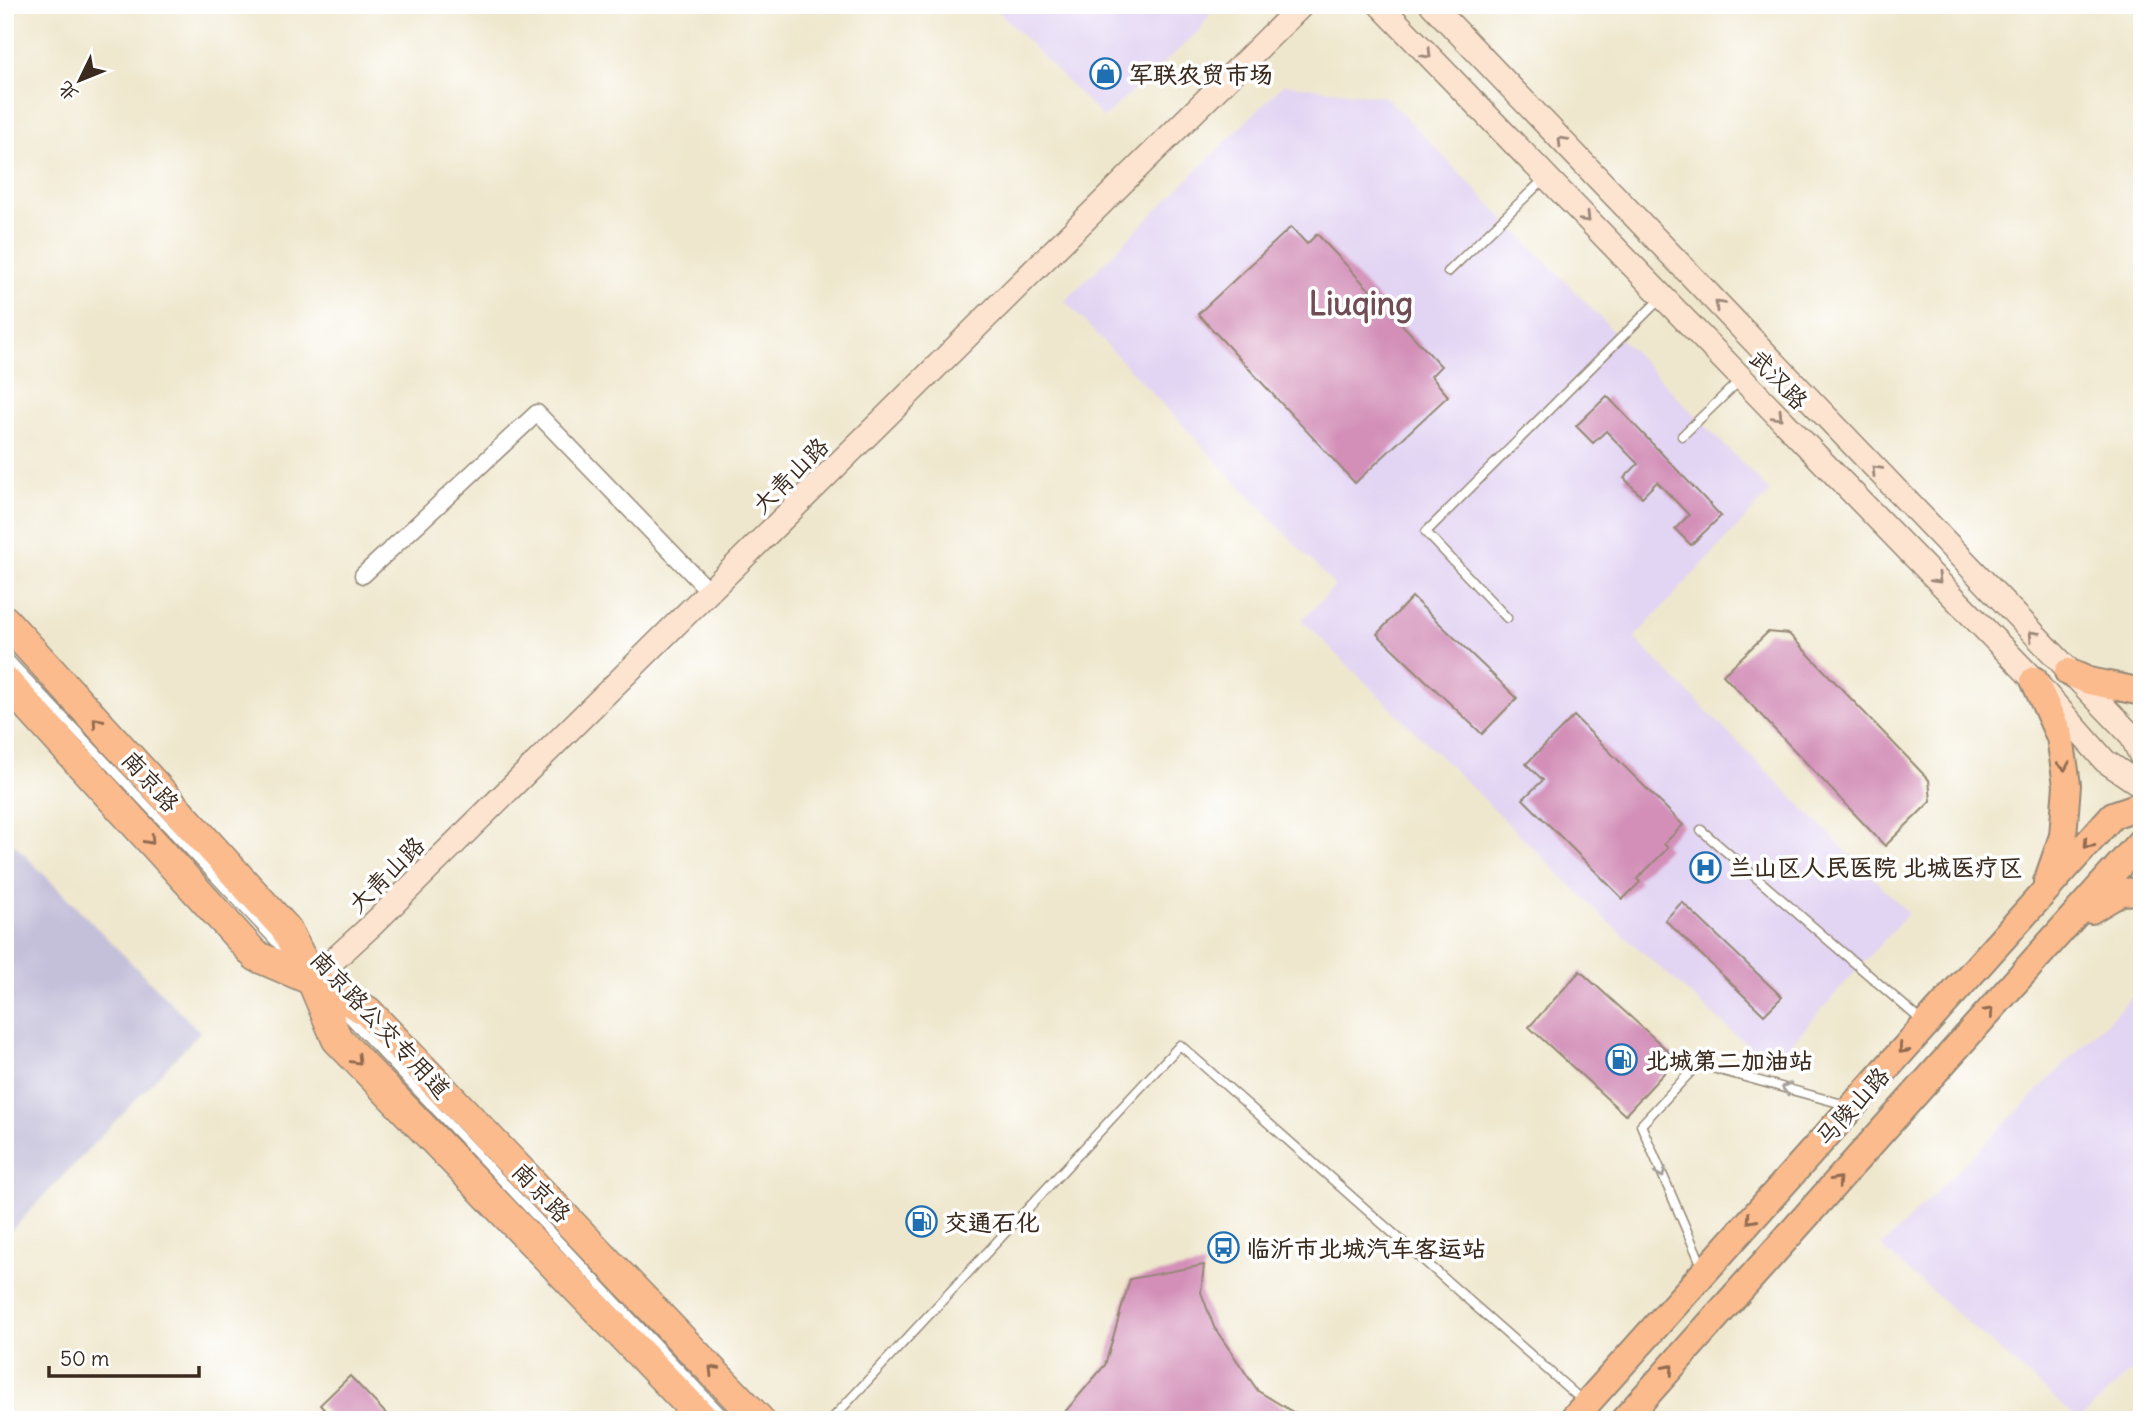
<svg xmlns="http://www.w3.org/2000/svg" width="2147" height="1425" viewBox="0 0 2147 1425" font-family="Delius,'LXGW WenKai TC',sans-serif">
<style>
.built{fill:#e2d4f3}
.industrial{fill:#c5c0da}
.lines{fill:none;stroke-linecap:round;stroke-linejoin:round}
.stream{stroke:#55bbd2;stroke-width:6}
.building{fill:#d38fb8}
.lane-casing{stroke:#958876;stroke-width:11}
.street-casing{stroke:#958876;stroke-width:19}
.secondary-casing{stroke:#958876;stroke-width:26}
.primary-casing{stroke:#958876;stroke-width:30}
.highway-casing{stroke:#958876;stroke-width:33}
.lane{stroke:#fff;stroke-width:8}
.street{stroke:#fff;stroke-width:16}
.secondary{stroke:#fde4d1;stroke-width:23}
.primary{stroke:#fbbb8d;stroke-width:26}
.highway{stroke:#fbbb8d;stroke-width:30}
.oneway{stroke:#9c8778}
.oneway2{stroke:#916b50}
.oneway3{stroke:#a79f9a}
.labels{text-anchor:middle;dominant-baseline:central;stroke-width:7;stroke-linejoin:round;paint-order:stroke}
.poi-label{font-size:24px;font-weight:bold;fill:#3b2a1e;stroke:#fff;text-anchor:start}
.street-label{font-size:24px;fill:#3b2a1e;stroke:#fff}
.district-label{font-size:32px;font-weight:bold;fill:#704d54;stroke:#fff}
</style>
<rect width="100%" height="100%" fill="#fff"/>
<filter id="ink" filterUnits="userSpaceOnUse"><feTurbulence type="fractalNoise" baseFrequency=".0143" numOctaves="2"/><feDisplacementMap in="SourceGraphic" scale="14" xChannelSelector="R" yChannelSelector="G"/><feConvolveMatrix kernelMatrix="1 2 1 2 8 2 1 2 1" color-interpolation-filters="sRGB"/></filter>
<filter id="wash" filterUnits="userSpaceOnUse"><feTurbulence type="fractalNoise" baseFrequency=".00686" numOctaves="4" result="noise"/><feDisplacementMap in="SourceGraphic" scale="28" xChannelSelector="R" yChannelSelector="G"/><feGaussianBlur stdDeviation="1.57" result="paint"/><feColorMatrix in="noise" values="0 0 0 0 0 0 0 0 0 0 0 0 0 0 0 0 0 1.4 0 .05"/><feComposite in="paint" operator="in"/></filter>
<g filter="url(#wash)">
<rect width="100%" height="100%" fill="#efe7cd"/>
<path class="built" d="M 992,5 L 1215,5 L 1200,30 L 1103,118 Z
M 1284,84 L 1386,97 L 1770,492 L 1634,638 L 1908,913 L 1771,1066 L 1604,918 L 1302,620 L 1335,586 L 1065,301 Z
M 2138,991 L 2142,992 L 2142,1361 L 2079,1420 L 1881,1247 Z"/>
<path class="industrial" d="M 5,835 L 200,1032 L 5,1237 Z"/>
<g class="lines">
<path class="stream" d="M 2135,5 L 2142,18"/>
</g>
<g id="blocks">
<path class="building" d="M 1291,227 L 1307,244 L 1317,234 L 1441,366 L 1431,376 L 1448,396 L 1355,483 L 1198,314 Z
M 1607,396 L 1721,516 L 1691,545 L 1675,529 L 1689,515 L 1657,482 L 1642,497 L 1624,478 L 1638,464 L 1606,431 L 1593,443 L 1576,426 Z
M 1412,597 L 1517,698 L 1482,734 L 1377,634 Z
M 1768,632 L 1789,634 L 1929,780 L 1931,801 L 1885,846 L 1723,675 Z
M 1574,716 L 1683,825 L 1664,844 L 1668,848 L 1637,879 L 1640,882 L 1623,899 L 1523,799 L 1543,780 L 1526,764 Z
M 1682,902 L 1782,997 L 1764,1015 L 1665,920 Z
M 1580,971 L 1677,1059 L 1625,1115 L 1529,1027 Z
M 1204,1265 L 1201,1292 L 1214,1327 L 1258,1391 L 1306,1420 L 1058,1420 L 1105,1365 L 1130,1279 Z
M 350,1376 L 392,1420 L 334,1420 L 320,1405 Z"/>
</g>
</g>
<g filter="url(#ink)">
<use href="#blocks" fill-opacity="0" stroke="#958876" stroke-width="2"/>
<g class="lines">
<defs>
<path id="lane" d="M 1448,272 L 1544,179
M 1682,436 L 1740,380
M 1507,618 L 1426,532 L 1662,297
M 5,655 L 283,950
M 1701,830 L 1922,1021
M 341,1010 L 728,1420
M 1703,1268 L 1641,1125 L 1698,1064 L 1846,1105
M 831,1420 L 1180,1045 L 1584,1402"/>
<path id="street" d="M 363,575 L 537,413 L 709,591"/>
<path id="secondary" d="M 1380,5 L 2034,680 L 2105,761 L 2142,786
M 1432,5 L 2131,735 L 2142,758
M 312,980 L 372,925 L 1302,5"/>
<path id="primary" d="M 2068,672 L 2089,681 L 2142,692
M 2034,680 L 2060,737 L 2067,785 L 2063,836 L 2047,882
M 2091,910 L 2121,892 L 2142,891
M 1572,1420 L 2113,815 L 2142,805
M 1624,1420 L 2142,840"/>
<path id="highway" d="M 5,621 L 286,929 L 312,980 L 337,1039 L 704,1420
M 5,681 L 256,956 L 312,980 L 367,1011 L 759,1420"/>
</defs>
<use href="#lane" class="lane-casing"/>
<use href="#street" class="street-casing"/>
<use href="#secondary" class="secondary-casing"/>
<use href="#primary" class="primary-casing"/>
<use href="#highway" class="highway-casing"/>
<use href="#lane" class="lane"/>
<use href="#street" class="street"/>
<use href="#secondary" class="secondary"/>
<use href="#primary" class="primary"/>
<use href="#highway" class="highway"/>
</g>
<defs><path id="oneway-chevron" d="M-2-3.5L2.5 0L-2 3.5" fill="none" stroke-width="1.6" stroke-linecap="round" stroke-linejoin="round" transform="scale(1.75)"/></defs>
<g class="oneway">
<use href="#oneway-chevron" transform="translate(1427 54) rotate(46)"/>
<use href="#oneway-chevron" transform="translate(1562 141) rotate(-134)"/>
<use href="#oneway-chevron" transform="translate(1586 218) rotate(46)"/>
<use href="#oneway-chevron" transform="translate(1719 305) rotate(-134)"/>
<use href="#oneway-chevron" transform="translate(1778 416) rotate(46)"/>
<use href="#oneway-chevron" transform="translate(1876 470) rotate(-134)"/>
<use href="#oneway-chevron" transform="translate(1937 579) rotate(46)"/>
<use href="#oneway-chevron" transform="translate(2033 635) rotate(-134)"/>
</g>
<g class="oneway2">
<use href="#oneway-chevron" transform="translate(97 722) rotate(-132)"/>
<use href="#oneway-chevron" transform="translate(2064 766) rotate(81)"/>
<use href="#oneway-chevron" transform="translate(150 840) rotate(48)"/>
<use href="#oneway-chevron" transform="translate(2088 844) rotate(132)"/>
<use href="#oneway-chevron" transform="translate(1989 1012) rotate(-48)"/>
<use href="#oneway-chevron" transform="translate(1903 1049) rotate(132)"/>
<use href="#oneway-chevron" transform="translate(357 1060) rotate(46)"/>
<use href="#oneway-chevron" transform="translate(1837 1181) rotate(-48)"/>
<use href="#oneway-chevron" transform="translate(1751 1219) rotate(132)"/>
<use href="#oneway-chevron" transform="translate(1669 1369) rotate(-48)"/>
<use href="#oneway-chevron" transform="translate(713 1370) rotate(-134)"/>
</g>
<g class="oneway3">
<use href="#oneway-chevron" transform="translate(1786 1088) rotate(-165)"/>
<use href="#oneway-chevron" transform="translate(1661 1173) rotate(67)"/>
</g>
</g>
<defs>
<symbol id="shop-ring" viewBox="-11 -11 22 22"><circle r="9.5" fill="#fff" stroke="#1f6fb2" stroke-width="1.5"/><path d="M-5-2.5h2.3a2.7 3.5 0 0 1 5.4 0H5L5.5 6h-11ZM-1.5-2.5h3a1.5 2.3 0 0 0-3 0Z" fill="#1f6fb2"/></symbol>
<symbol id="hospital-ring" viewBox="-11 -11 22 22"><circle r="9.5" fill="#fff" stroke="#1f6fb2" stroke-width="1.5"/><path d="M-5-5h3v3.5h4V-5h3V5h-3V1.5h-4V5h-3Z" fill="#1f6fb2"/></symbol>
<symbol id="fuel-ring" viewBox="-11 -11 22 22"><circle r="9.5" fill="#fff" stroke="#1f6fb2" stroke-width="1.5"/><path d="M-5.5-6h7V0h2V4h1.3V-2.5L3-4.5l.8-.8L6-3V5H2.5V1h-1V6h-7ZM-4.2-4.7v3.2H.2V-4.7Z" fill="#1f6fb2"/></symbol>
<symbol id="bus-ring" viewBox="-11 -11 22 22"><circle r="9.5" fill="#fff" stroke="#1f6fb2" stroke-width="1.5"/><path d="M-5-6H5V4H4V6H2V4H-2V6H-4V4H-5ZM-3.5-4V0h7V-4ZM-3.5 1.2v1.5H-2V1.2ZM2 1.2v1.5H3.5V1.2Z" fill="#1f6fb2"/></symbol>
</defs>
<g fill-rule="evenodd">
<use href="#shop-ring" x="1088" y="56" width="35" height="35"/>
<use href="#hospital-ring" x="1688" y="850" width="35" height="35"/>
<use href="#fuel-ring" x="1604" y="1042" width="35" height="35"/>
<use href="#fuel-ring" x="904" y="1204" width="35" height="35"/>
<use href="#bus-ring" x="1206" y="1230" width="35" height="35"/>
</g>
<g class="labels">
<g class="poi-label">
<text x="1129" y="74">军联农贸市场</text>
<text x="1729" y="867">兰山区人民医院 北城医疗区</text>
<text x="1645" y="1060">北城第二加油站</text>
<text x="944" y="1222">交通石化</text>
<text x="1246" y="1248">临沂市北城汽车客运站</text>
</g>
<g class="street-label">
<text transform="translate(1779 379) rotate(46)">武汉路</text>
<text transform="translate(790 475) rotate(-45)">大青山路</text>
<text transform="translate(151 781) rotate(48)">南京路</text>
<text transform="translate(386 874) rotate(-45)">大青山路</text>
<text transform="translate(381 1024) rotate(47)">南京路公交专用道</text>
<text transform="translate(1852 1106) rotate(-48)">马陵山路</text>
<text transform="translate(542 1192) rotate(46)">南京路</text>
</g>
<g class="district-label">
<text x="1361" y="303">Liuqing</text>
</g>
</g>
<rect width="2147" height="1425" fill="none" stroke="#fff" stroke-width="28"/>
<g transform="translate(80 80) rotate(227)" stroke="#ffffff" stroke-width="5" paint-order="stroke">
<path d="M0-5L12 26L0 18L-12 26Z" fill="#3b2a1e"/>
<text y="-10" font-size="19" font-weight="bold" text-anchor="middle" fill="#3b2a1e">北</text>
</g>
<path d="M49 1366v10h150v-10" fill="none" stroke="#3b2a1e" stroke-width="3.5"/>
<text x="60" y="1366" font-size="21" fill="#3b2a1e" stroke="#ffffff" stroke-width="5" paint-order="stroke">50 m</text>
</svg>
